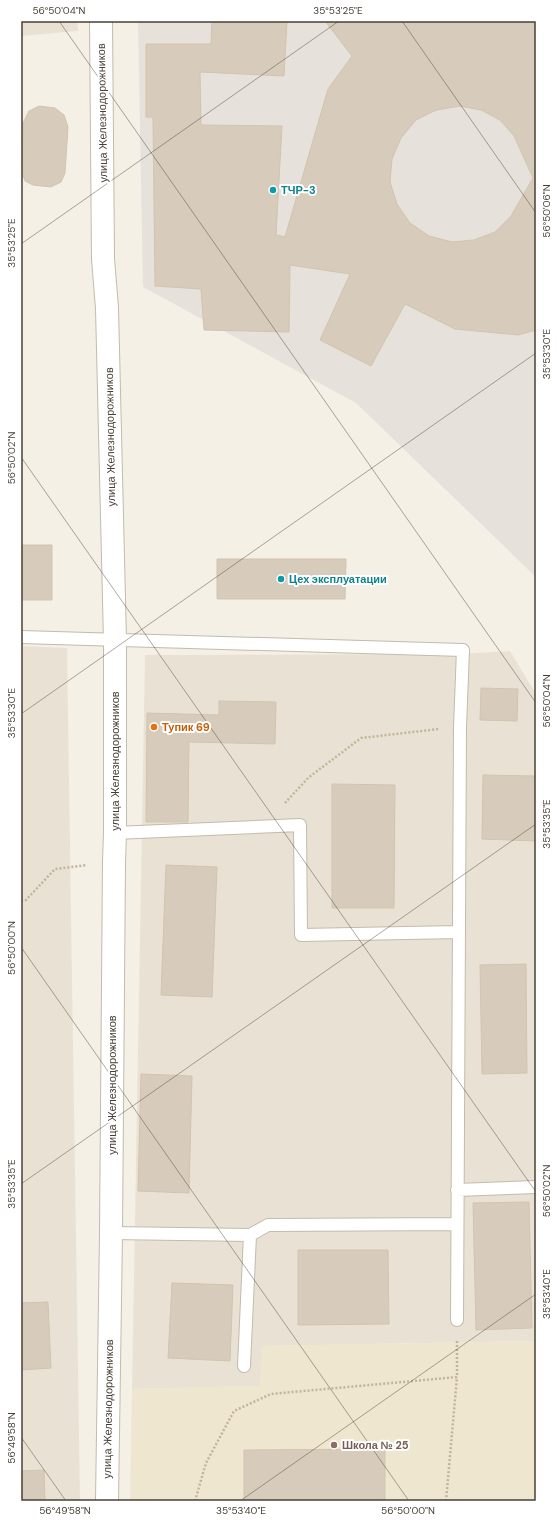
<svg xmlns="http://www.w3.org/2000/svg" width="557" height="1522" viewBox="0 0 557 1522" font-family="'DM Sans',sans-serif">
<style>
.residential{fill:#e9e2d4}
.industrial{fill:#e6e1db}
.education{fill:#efe6cf}
.building{fill:#d7ccbb;stroke:#d2c4ad;fill-rule:evenodd}
.lines{fill:none;stroke-linecap:round;stroke-linejoin:round}
.lane-casing{stroke:#c3bbab;stroke-width:14}
.street-casing{stroke:#c3bbab;stroke-width:24}
.path{stroke:#c3b498;stroke-width:2.5;stroke-dasharray:2 2;stroke-linecap:butt}
.lane{stroke:#fff;stroke-width:12}
.street{stroke:#fff;stroke-width:22}
.ticks{fill:none;stroke:#484035;stroke-width:1;stroke-opacity:0.45}
.culture-dot{fill:#0f9aa8;stroke:#fff;stroke-width:1.5}
.food-dot{fill:#e8710a;stroke:#fff;stroke-width:1.5}
.education-dot{fill:#8d6e63;stroke:#fff;stroke-width:1.5}
.labels{text-anchor:middle;dominant-baseline:central;stroke-width:4;stroke-linejoin:round;paint-order:stroke}
.street-label{font-size:11px;fill:#484035;stroke:#fff}
.culture-label{font-size:11px;font-weight:bold;fill:#0d838f;stroke:#fff;text-anchor:start}
.food-label{font-size:11px;font-weight:bold;fill:#c56008;stroke:#fff;text-anchor:start}
.education-label{font-size:11px;font-weight:bold;fill:#785e54;stroke:#fff;text-anchor:start}
.neatline{fill:none;stroke:#484035;stroke-width:1.5}
.ticks-label{font-size:10px;text-anchor:middle;fill:#484035}
</style>
<rect width="100%" height="100%" fill="#f4f0e6"/>
<path class="residential" d="M 21,21 L 77,21 L 78,31 L 21,36 Z
M 21,646 L 67,648 L 80,1501 L 21,1501 Z
M 510,651 L 536,694 L 536,1341 L 263,1346 L 260,1386 L 132,1389 L 145,655 L 458,654 Z"/>
<path class="industrial" d="M 138,21 L 536,21 L 536,577 L 356,403 L 143,287 Z"/>
<path class="education" d="M 536,1341 L 536,1501 L 130,1501 L 132,1389 L 260,1386 L 262,1346 Z"/>
<path class="building" d="M 212,21 L 287,21 L 284,76 L 200,72 L 201,125 L 282,126 L 276,235 L 285,237 L 328,89 L 352,56 L 325,21 L 536,21 L 536,330 L 518,335 L 455,329 L 405,304 L 371,366 L 320,340 L 350,274 L 290,265 L 289,332 L 204,330 L 201,289 L 155,286 L 153,117 L 146,117 L 146,44 L 211,44 ZM 460,106 L 481,110 L 500,120 L 514,136 L 533,178 L 511,216 L 495,232 L 474,240 L 452,242 L 429,236 L 410,223 L 397,204 L 390,182 L 392,159 L 401,138 L 416,120 L 432,112 L 437,110 Z
M 39,106 L 55,108 L 64,115 L 68,127 L 65,173 L 61,182 L 51,187 L 33,185 L 25,181 L 22,172 L 23,123 L 29,111 Z
M 21,545 L 52,545 L 52,600 L 21,600 Z
M 217,559 L 346,559 L 345,599 L 217,599 Z
M 481,688 L 518,689 L 517,721 L 480,720 Z
M 219,701 L 276,702 L 275,744 L 189,742 L 188,822 L 146,822 L 147,713 L 219,715 Z
M 483,775 L 536,776 L 536,841 L 482,839 Z
M 332,784 L 395,785 L 394,908 L 332,908 Z
M 166,865 L 217,867 L 212,997 L 161,995 Z
M 526,964 L 527,1073 L 482,1074 L 480,965 Z
M 141,1074 L 192,1076 L 189,1193 L 138,1191 Z
M 529,1202 L 532,1328 L 476,1330 L 473,1203 Z
M 298,1250 L 388,1250 L 389,1324 L 298,1325 Z
M 172,1283 L 233,1285 L 230,1361 L 168,1358 Z
M 48,1302 L 51,1368 L 21,1370 L 21,1303 Z
M 385,1449 L 385,1501 L 244,1501 L 244,1450 Z
M 44,1470 L 45,1501 L 21,1501 L 21,1471 Z"/>
<g class="lines">
<defs>
<path id="lane" d="M 21,637 L 463,650 L 460,727 L 457,1320
M 115,833 L 300,825 L 301,935 L 459,932
M 457,1190 L 536,1187
M 111,1233 L 250,1235 L 268,1225 L 457,1224
M 244,1366 L 250,1235"/>
<path id="street" d="M 101,21 L 103,259 L 107,308 L 115,641 L 115,833 L 114,862 L 111,1233 L 107,1501"/>
</defs>
<use href="#lane" class="lane-casing"/>
<use href="#street" class="street-casing"/>
<path class="path" d="M 285,803 L 308,778 L 361,738 L 439,729
M 21,901 L 26,900 L 55,869 L 87,865
M 195,1501 L 206,1463 L 234,1411 L 271,1394 L 457,1377 L 457,1341
M 446,1501 L 457,1377"/>
<use href="#lane" class="lane"/>
<use href="#street" class="street"/>
</g>
<path class="ticks" d="M 59,21 L 536,703M 402,21 L 536,213M 21,244 L 339,21M 21,457 L 536,1192M 21,714 L 536,353M 21,947 L 409,1501M 21,1184 L 536,824M 21,1437 L 66,1501M 240,1501 L 536,1294"/>
<g class="culture-dot">
<circle cx="273" cy="190" r="4"/>
<circle cx="281" cy="579" r="4"/>
</g>
<circle class="food-dot" cx="154" cy="727" r="4"/>
<circle class="education-dot" cx="334" cy="1445" r="4"/>
<g class="labels">
<g class="street-label">
<text transform="translate(102 113) rotate(-91)">улица Железнодорожников</text>
<text transform="translate(110 437) rotate(-91)">улица Железнодорожников</text>
<text transform="translate(115 761) rotate(-90)">улица Железнодорожников</text>
<text transform="translate(112 1085) rotate(-90)">улица Железнодорожников</text>
<text transform="translate(108 1409) rotate(-89)">улица Железнодорожников</text>
</g>
<g class="culture-label">
<text x="281" y="190">ТЧР-3</text>
<text x="289" y="579">Цех эксплуатации</text>
</g>
<g class="food-label">
<text x="162" y="727">Тупик 69</text>
</g>
<g class="education-label">
<text x="342" y="1445">Школа № 25</text>
</g>
</g>
<rect width="557" height="1522" fill="none" stroke="#ffffff" stroke-width="44"/>
<rect x="22" y="22" width="513" height="1478" class="neatline"/>
<g class="ticks-label">
<text x="59" y="14">56°50'04"N</text>
<text x="338" y="14">35°53'25"E</text>
<text transform="translate(546 211) rotate(-90)" y="4">56°50'06"N</text>
<text transform="translate(11 243) rotate(-90)" y="4">35°53'25"E</text>
<text transform="translate(546 354) rotate(-90)" y="4">35°53'30"E</text>
<text transform="translate(11 458) rotate(-90)" y="4">56°50'02"N</text>
<text transform="translate(546 701) rotate(-90)" y="4">56°50'04"N</text>
<text transform="translate(11 713) rotate(-90)" y="4">35°53'30"E</text>
<text transform="translate(546 824) rotate(-90)" y="4">35°53'35"E</text>
<text transform="translate(11 948) rotate(-90)" y="4">56°50'00"N</text>
<text transform="translate(11 1184) rotate(-90)" y="4">35°53'35"E</text>
<text transform="translate(546 1191) rotate(-90)" y="4">56°50'02"N</text>
<text transform="translate(546 1294) rotate(-90)" y="4">35°53'40"E</text>
<text transform="translate(11 1438) rotate(-90)" y="4">56°49'58"N</text>
<text x="65" y="1514">56°49'58"N</text>
<text x="241" y="1514">35°53'40"E</text>
<text x="408" y="1514">56°50'00"N</text>
</g>
</svg>
